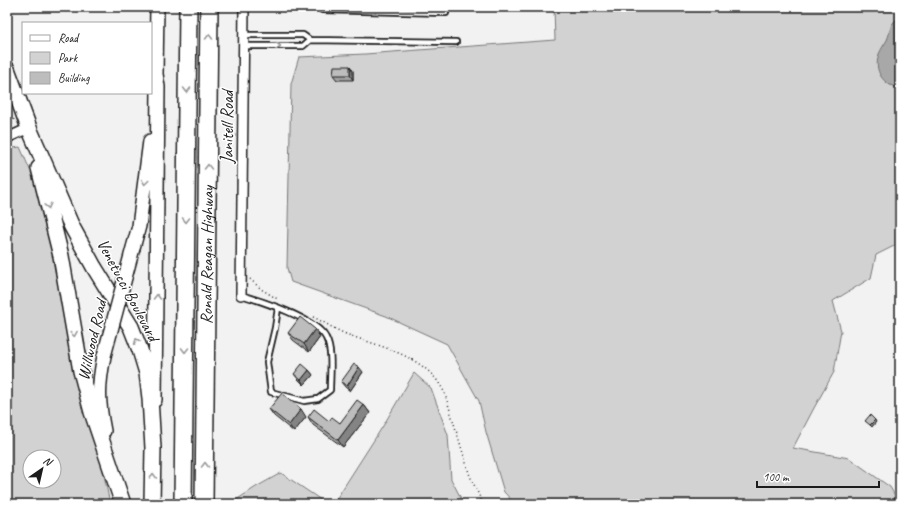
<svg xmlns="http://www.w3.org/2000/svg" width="907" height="511" viewBox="0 0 907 511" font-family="Caveat,sans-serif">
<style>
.green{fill:#d2d2d2;stroke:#777;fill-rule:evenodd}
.water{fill:#a8a8a8;stroke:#707070}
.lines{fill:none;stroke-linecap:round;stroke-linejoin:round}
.lane-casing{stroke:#1c1c1c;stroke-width:8}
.street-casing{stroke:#1c1c1c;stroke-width:12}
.secondary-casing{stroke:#1c1c1c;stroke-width:16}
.primary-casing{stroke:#1c1c1c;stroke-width:18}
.highway-casing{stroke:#1c1c1c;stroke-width:20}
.path{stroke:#1c1c1c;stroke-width:1.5;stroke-dasharray:1 3;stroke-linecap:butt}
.lane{stroke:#fff;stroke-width:4.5}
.street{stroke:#fff;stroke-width:9}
.secondary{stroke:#fff;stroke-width:13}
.primary{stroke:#fff;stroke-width:15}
.highway{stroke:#fff;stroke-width:17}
.secondary-bridge-casing{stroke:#1c1c1c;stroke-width:16;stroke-linecap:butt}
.secondary-bridge{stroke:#fff;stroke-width:13}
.wall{fill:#a3a3a3;stroke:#1c1c1c}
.shaded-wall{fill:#848484;stroke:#1c1c1c}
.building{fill:#bdbdbd;stroke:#1c1c1c}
.oneway{stroke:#999}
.labels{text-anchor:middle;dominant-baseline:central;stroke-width:3;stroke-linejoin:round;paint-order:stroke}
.street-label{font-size:17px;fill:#1c1c1c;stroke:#fff}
</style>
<rect width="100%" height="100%" fill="#f2f2f2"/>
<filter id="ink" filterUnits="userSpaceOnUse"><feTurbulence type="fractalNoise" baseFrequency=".025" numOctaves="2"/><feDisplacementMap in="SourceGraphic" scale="8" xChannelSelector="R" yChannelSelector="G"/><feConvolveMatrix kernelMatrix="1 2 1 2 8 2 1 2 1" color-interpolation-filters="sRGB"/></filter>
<g filter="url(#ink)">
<path class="green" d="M 554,7 L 900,7 L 900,243 L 876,255 L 871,278 L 833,301 L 841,331 L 834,372 L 814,408 L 793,448 L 849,458 L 890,487 L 900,504 L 515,504 L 504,492 L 486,432 L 479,401 L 447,344 L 386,316 L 291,282 L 287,268 L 291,84 L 299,57 L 365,54 L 555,40 Z
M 20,147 L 51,218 L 110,504 L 7,504 L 7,149 ZM 30,457 L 54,457 L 54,481 L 30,481 Z
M 414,373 L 431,388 L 448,435 L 451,479 L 464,504 L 333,504 L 383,426 Z
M 281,473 L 327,504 L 230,504 L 256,487 Z"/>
<path class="water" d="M 900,18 L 900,88 C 883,86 873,70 879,54 C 881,49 884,45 887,40 C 891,31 889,22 900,18 Z"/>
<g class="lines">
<defs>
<path id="lane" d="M 320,7 L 322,10 L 446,13 L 446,7
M 244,35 L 303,35 L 310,40 L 456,42
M 243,46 L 303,46 L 310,40
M 241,295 C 261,301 317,319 326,338 C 333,351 330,375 330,390 L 318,399 L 304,401 L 271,392 L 267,362 L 275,328 L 278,308"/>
<path id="street" d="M 7,138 L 29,128
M 241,295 L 244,7"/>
<path id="secondary" d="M 133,248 L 139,226 L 150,141
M 104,356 C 98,386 98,401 104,431
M 155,400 L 158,87 L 156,74 L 157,7"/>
<path id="primary" d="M 7,69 L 29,128 L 72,227 L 94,267 L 131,327 L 140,350 L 147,373 L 150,398 L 153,448 L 152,504
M 39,168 L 61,256 L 81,371 L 92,412 L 123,504"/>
<g id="highway">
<path d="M 183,504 L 188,7"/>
<path id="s1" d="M 204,504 L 209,7"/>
</g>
</defs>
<use href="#lane" class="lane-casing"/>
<use href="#street" class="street-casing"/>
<use href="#secondary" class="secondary-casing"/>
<use href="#primary" class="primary-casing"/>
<use href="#highway" class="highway-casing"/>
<path class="path" d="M 10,127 L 14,119
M 250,279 L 261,289 L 279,300
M 313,317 C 324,322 334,329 346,334 C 380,347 429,356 445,394 L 470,476 L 483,504"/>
<use href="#lane" class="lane"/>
<use href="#street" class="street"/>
<use href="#secondary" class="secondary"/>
<use href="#primary" class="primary"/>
<use href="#highway" class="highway"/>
<defs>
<path id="secondary-bridge" d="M 104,356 L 133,248"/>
</defs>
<use href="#secondary-bridge" class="secondary-bridge-casing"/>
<use href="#secondary-bridge" class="secondary-bridge"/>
</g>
<path class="wall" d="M 350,66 L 353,71 L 353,80 L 337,80 L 333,75 Z
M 288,333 L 320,337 L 309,352 L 293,340 Z
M 309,370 L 313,375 L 304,385 L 298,379 L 294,374 Z
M 363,372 L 350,391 L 345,387 L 341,382 Z
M 364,405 L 370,413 L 343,447 L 313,425 L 308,417 L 340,423 Z
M 269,409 L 306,417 L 294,432 L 274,416 Z"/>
<path class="shaded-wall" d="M 350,66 L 353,71 L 353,80 L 350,75 Z
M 315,329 L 320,337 L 309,352 L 304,344 Z
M 359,367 L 363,372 L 350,391 L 347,386 Z
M 309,370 L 313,375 L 304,385 L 301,380 Z
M 364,405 L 370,413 L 343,447 L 338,440 Z
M 301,409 L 306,417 L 294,432 L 289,425 Z
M 875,420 L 876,422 L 872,427 L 870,425 Z"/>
<path class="building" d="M 334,66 L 350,66 L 350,75 L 333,75 Z
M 300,317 L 315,329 L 304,344 L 288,333 Z
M 302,364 L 309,370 L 301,380 L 294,374 Z
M 354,364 L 359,367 L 347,386 L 341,382 Z
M 282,393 L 301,409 L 289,425 L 269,409 Z
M 357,400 L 364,405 L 338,440 L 308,417 L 314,409 L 329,421 L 332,417 L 340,423 Z
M 870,415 L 875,420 L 870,425 L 865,421 Z"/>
<defs><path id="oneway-chevron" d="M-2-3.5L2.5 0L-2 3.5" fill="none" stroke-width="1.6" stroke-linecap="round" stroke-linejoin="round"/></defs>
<g class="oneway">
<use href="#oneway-chevron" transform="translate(209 37) rotate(-90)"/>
<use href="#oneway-chevron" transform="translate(278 46)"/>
<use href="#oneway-chevron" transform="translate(187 90) rotate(90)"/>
<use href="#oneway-chevron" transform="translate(208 167) rotate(-90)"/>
<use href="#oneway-chevron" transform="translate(145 182) rotate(98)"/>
<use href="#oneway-chevron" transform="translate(48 206) rotate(76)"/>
<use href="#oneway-chevron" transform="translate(186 220) rotate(90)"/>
<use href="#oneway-chevron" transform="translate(157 297) rotate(-89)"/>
<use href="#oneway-chevron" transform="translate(74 334) rotate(81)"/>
<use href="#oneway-chevron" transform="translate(137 341) rotate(-113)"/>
<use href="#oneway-chevron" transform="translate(185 350) rotate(91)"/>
<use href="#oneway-chevron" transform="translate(205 465) rotate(-90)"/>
<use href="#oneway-chevron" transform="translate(153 476) rotate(-89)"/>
</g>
</g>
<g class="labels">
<g class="street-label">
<text transform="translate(227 127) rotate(-90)">Janitell Road</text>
<text stroke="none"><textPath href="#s1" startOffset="249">Ronald Reagan Highway</textPath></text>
<text transform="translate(128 290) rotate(62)">Venetucci Boulevard</text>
<text transform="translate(92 340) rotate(-77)">Willwood Road</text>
</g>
</g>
<rect width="907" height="511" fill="none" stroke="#fff" stroke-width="24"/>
<rect x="12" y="12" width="883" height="487" fill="none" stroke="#1c1c1c" stroke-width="1.5" filter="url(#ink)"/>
<rect x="22" y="22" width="130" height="72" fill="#ffffff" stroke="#a4a4a4"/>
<rect x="30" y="35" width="20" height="6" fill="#ffffff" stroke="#a4a4a4"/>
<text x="58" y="42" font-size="12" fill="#1c1c1c">Road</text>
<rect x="30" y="52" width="20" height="12" fill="#d2d2d2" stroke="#a4a4a4"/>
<text x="58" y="62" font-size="12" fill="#1c1c1c">Park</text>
<rect x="30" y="72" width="20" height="12" fill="#bdbdbd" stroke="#a4a4a4"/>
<text x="58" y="82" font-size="12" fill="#1c1c1c">Building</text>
<g transform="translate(42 469) rotate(34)"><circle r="19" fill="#ffffff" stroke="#a4a4a4"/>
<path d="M0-3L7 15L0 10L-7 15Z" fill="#1c1c1c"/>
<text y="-6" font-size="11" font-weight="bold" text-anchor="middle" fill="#1c1c1c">N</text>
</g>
<path d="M757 481v6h122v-6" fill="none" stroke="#1c1c1c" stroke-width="2"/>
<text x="763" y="481" font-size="12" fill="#1c1c1c" stroke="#ffffff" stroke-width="3" paint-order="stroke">100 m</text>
</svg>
